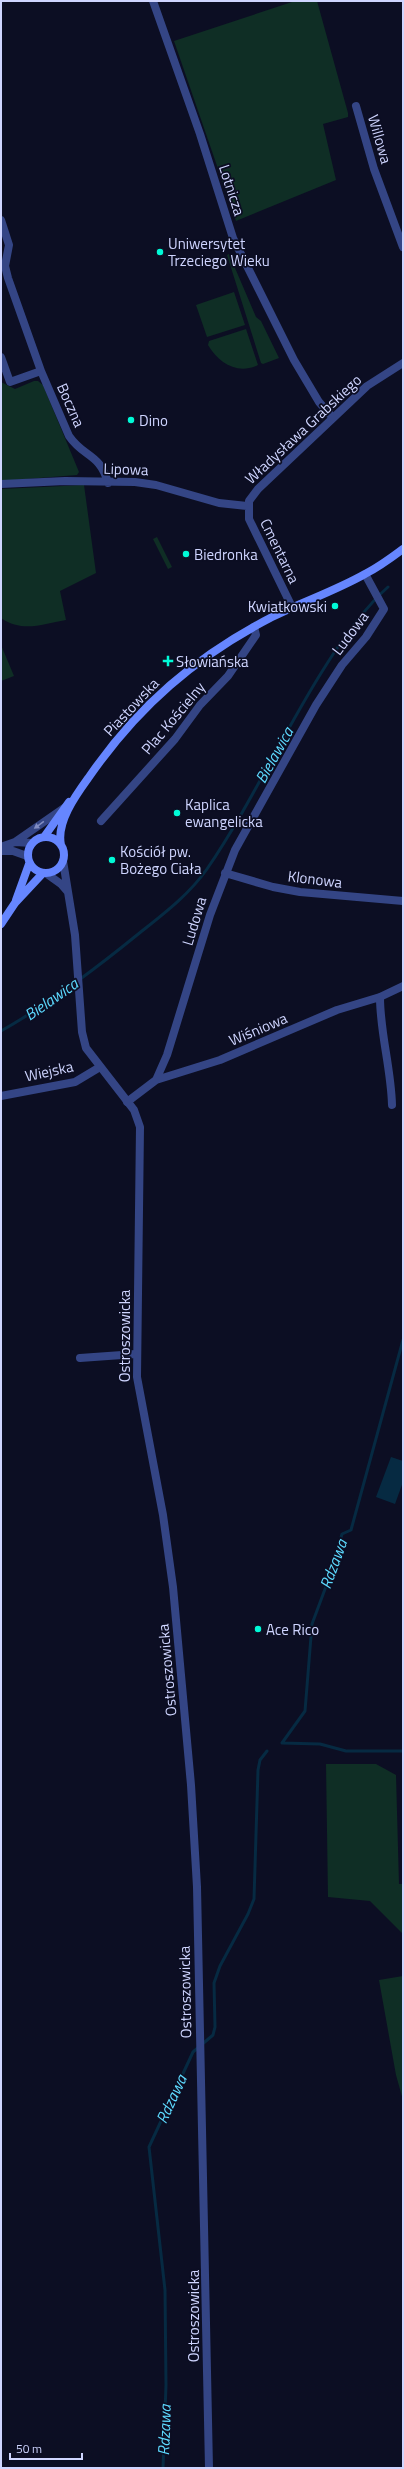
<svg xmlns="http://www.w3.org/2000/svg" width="404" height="2469" viewBox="0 0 404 2469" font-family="'Titillium Web',sans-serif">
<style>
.green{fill:#0f2e25}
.water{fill:#062a42}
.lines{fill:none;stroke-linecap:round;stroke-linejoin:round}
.stream{stroke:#062a42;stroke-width:3}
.minor{stroke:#344585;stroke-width:8}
.tertiary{stroke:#344585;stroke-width:8}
.secondary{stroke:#6686ff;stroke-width:8}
.oneway{fill:#828dc2}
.poi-dot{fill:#00fad7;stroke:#0c0e23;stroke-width:1.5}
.labels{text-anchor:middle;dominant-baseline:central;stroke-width:3.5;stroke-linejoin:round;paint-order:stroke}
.street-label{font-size:15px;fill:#cfd5ff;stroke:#0c0e23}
.poi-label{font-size:15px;fill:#cfd5ff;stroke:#0c0e23;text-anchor:start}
.water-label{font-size:16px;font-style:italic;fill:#5ddaff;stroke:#0c0e23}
</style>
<rect width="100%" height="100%" fill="#0c0e23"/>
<path class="green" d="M 295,1 L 317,1 L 348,113 L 348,117 L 323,124 L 336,180 L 236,221 L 174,41 Z
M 229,254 L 256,317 L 261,321 L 279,358 L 263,364 L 261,363 L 227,255 Z
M 234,292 L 245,325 L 207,337 L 196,305 Z
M 246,329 L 258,365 C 237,375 219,363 208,345 L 209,341 Z
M 34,381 L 38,381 L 43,385 L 79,472 L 77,475 L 1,481 L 1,382 L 15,389 Z
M 84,485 L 96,573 L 60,591 L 66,620 C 42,624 23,633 1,618 L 1,489 Z
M 157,537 L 172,567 L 168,569 L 153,539 Z
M 1,645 L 14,676 L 1,681 Z
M 326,1764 L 376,1764 L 396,1775 L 399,1884 L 403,1884 L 403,1934 L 370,1901 L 328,1897 Z
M 403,1976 L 403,2100 L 396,2075 L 379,1980 Z"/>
<path class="water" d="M 391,1457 L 403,1461 L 403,1482 L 395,1504 L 376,1497 Z"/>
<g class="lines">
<path class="stream" d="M 1,1031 C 49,1004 94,970 137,935 C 162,915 188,896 207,869 C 250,806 282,735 323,670 C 341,641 362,610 388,587
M 282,1743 L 305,1711 L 312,1624 L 331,1573 L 342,1534 L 351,1530 L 403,1340
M 282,1743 L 320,1744 L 346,1751 L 403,1751
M 163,2468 L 166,2385 L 165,2290 L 149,2147 L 193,2052 L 213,2035 L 215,2027 L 214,1983 L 220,1966 L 248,1914 L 254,1899 L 258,1770 L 260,1760 L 267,1751"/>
<path class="minor" d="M 153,1 L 200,134 L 233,238 L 294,360 L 319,402 L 333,418
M 356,106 L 374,169 L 403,247
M 1,220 L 9,245 L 5,266 L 8,278 L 41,371 L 69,436 C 84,458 100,453 108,483
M 1,357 L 10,382 L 41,371
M 1,484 L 65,481 L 135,482 L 156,485 L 219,503 L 247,506
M 292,607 L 249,519 L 249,501 L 258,489 L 367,386 L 403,363
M 101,821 L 175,739 L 200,705 L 228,676 L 256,635 L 254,627
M 15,842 L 64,808
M 1,847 L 15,842 L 32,843
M 1,851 L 13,851 L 27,856
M 225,873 L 273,887 L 300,892 L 403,901
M 380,997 C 380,1033 391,1068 392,1105
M 156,1080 L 167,1055 L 210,915 L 235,850 L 316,705 L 342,665 L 366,637 L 384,609 L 365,574
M 1,1096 L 75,1082 L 100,1067
M 127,1102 L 156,1080 L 220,1060 L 337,1010 L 380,997 L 403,986
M 80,1358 L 136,1354"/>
<path class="tertiary" d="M 63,861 L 75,935 L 82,1032 L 86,1048 L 134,1110 L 140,1127 L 137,1377 L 163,1515 L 173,1587 L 191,1785 L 197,1887 L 209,2468
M 47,874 L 61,884 L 67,891"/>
<path class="secondary" d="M28 855a18 18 0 1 1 36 0a18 18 0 1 1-36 0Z
M 44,837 L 69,802
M 61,845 C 56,822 76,795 89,777 C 138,706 195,657 272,617 C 302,602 335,591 365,574 C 379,567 391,558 403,549
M 16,900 L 29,864
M 1,924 L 15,903 L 43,873"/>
</g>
<defs><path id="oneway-solid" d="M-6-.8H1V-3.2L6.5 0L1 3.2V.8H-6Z"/></defs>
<use class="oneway" href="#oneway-solid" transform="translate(39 825) rotate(144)"/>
<g class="poi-dot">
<circle cx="160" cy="252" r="4"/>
<circle cx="131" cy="420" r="4"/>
<circle cx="186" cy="554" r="4"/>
<circle cx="335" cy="606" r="4"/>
<path d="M166 655h4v4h4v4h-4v4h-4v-4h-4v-4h4z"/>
<circle cx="177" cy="813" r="4"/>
<circle cx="112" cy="860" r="4"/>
<circle cx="258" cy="1629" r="4"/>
</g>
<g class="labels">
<g class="street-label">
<text transform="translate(380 139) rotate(74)">Willowa</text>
<text transform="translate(232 190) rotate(72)">Lotnicza</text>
<text transform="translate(71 405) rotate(66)">Boczna</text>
<text transform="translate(303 429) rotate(-43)">Władysława Grabskiego</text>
<text transform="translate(126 469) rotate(2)">Lipowa</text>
<text transform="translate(280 551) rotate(64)">Cmentarna</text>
<text transform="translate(350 633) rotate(-53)">Ludowa</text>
<text transform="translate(131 707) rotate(-47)">Piastowska</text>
<text transform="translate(173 718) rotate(-50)">Plac Kościelny</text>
<text transform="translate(315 879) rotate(7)">Klonowa</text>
<text transform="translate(194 921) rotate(-73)">Ludowa</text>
<text transform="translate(258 1029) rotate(-23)">Wiśniowa</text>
<text transform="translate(49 1071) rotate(-12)">Wiejska</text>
<text transform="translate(124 1336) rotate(-90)">Ostroszowicka</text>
<text transform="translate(167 1670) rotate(-95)">Ostroszowicka</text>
<text transform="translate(185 1992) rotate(-91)">Ostroszowicka</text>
<text transform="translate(193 2316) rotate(-90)">Ostroszowicka</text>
</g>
<g class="poi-label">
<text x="168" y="243">Uniwersytet<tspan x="168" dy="17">Trzeciego Wieku</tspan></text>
<text x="139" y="420">Dino</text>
<text x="194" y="554">Biedronka</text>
<text x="327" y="606" text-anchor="end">Kwiatkowski</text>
<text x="176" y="661">Słowiańska</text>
<text x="185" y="804">Kaplica<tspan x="185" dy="17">ewangelicka</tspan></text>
<text x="120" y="851">Kościół pw.<tspan x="120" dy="17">Bożego Ciała</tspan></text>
<text x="266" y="1629">Ace Rico</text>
</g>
<g class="water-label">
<text transform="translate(274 755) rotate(-61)">Bielawica</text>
<text transform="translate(51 999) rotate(-35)">Bielawica</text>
<text transform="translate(333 1564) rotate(-70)">Rdzawa</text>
<text transform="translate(171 2099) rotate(-65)">Rdzawa</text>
<text transform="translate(164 2430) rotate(-88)">Rdzawa</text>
</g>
</g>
<rect width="404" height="2469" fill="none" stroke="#cfd5ff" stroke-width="4"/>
<path d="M10 2453v6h72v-6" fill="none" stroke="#cfd5ff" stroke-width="2"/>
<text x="16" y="2453" font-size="12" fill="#cfd5ff" stroke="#0c0e23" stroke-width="3" paint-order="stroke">50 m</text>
</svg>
